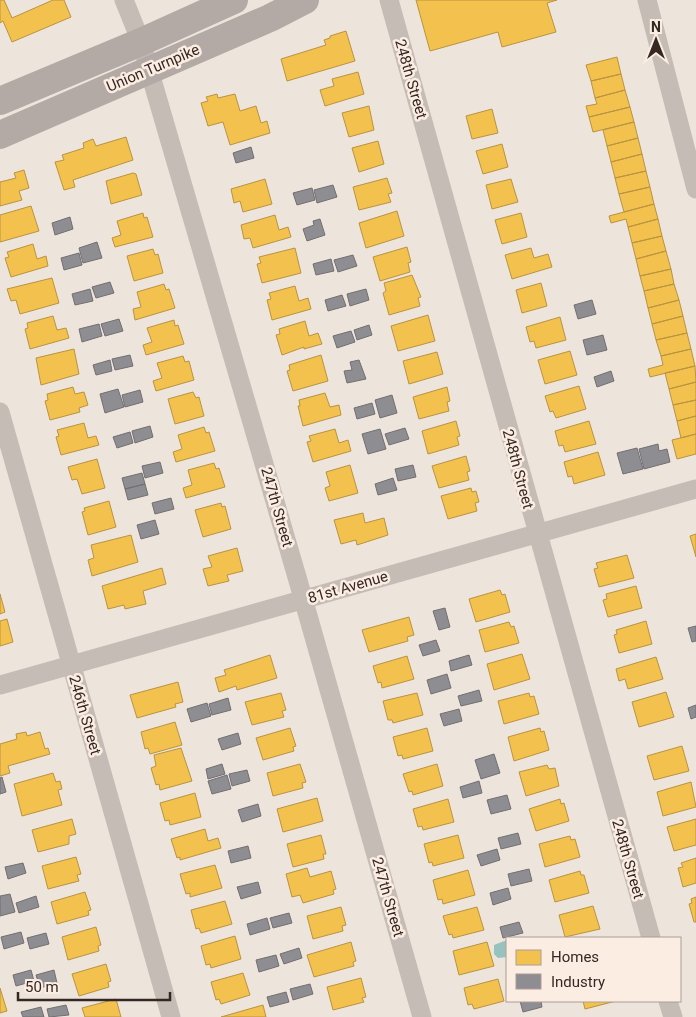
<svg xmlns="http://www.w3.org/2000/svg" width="696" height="1017" viewBox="0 0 696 1017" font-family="Roboto,sans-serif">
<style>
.water{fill:#97c2bd}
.homes{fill:#f2c14e;stroke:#b99341}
.industry{fill:#8d8d92;stroke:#736f71}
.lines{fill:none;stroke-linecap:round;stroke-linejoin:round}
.minor{stroke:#c5bcb6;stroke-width:19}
.primary{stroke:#b4aaa5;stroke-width:28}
.labels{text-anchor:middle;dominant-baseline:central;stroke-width:5;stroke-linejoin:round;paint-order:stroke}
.street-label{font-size:15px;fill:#352824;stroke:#fbede2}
</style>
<rect width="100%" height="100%" fill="#ede4dc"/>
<path class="water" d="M 507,940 L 507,957 L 498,958 L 494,954 L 494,945 Z"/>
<path class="homes" d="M 0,0 L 4,0 L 12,18 L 53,0 L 64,0 L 71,17 L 12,42 L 3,21 L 0,23 Z
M 416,0 L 557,0 L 547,3 L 556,32 L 502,47 L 498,32 L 430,51 Z
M 346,31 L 355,61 L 287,81 L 281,59 L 326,45 L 324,40 L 330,38 L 330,36 Z
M 617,57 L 621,74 L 591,81 L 586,65 Z
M 358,72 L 364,94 L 325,106 L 320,90 L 334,86 L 332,79 Z
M 621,74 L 625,90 L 595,98 L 591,81 Z
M 625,90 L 630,107 L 589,117 L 586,106 L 597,104 L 595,98 Z
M 217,94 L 218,98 L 235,94 L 240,111 L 256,106 L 261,123 L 267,121 L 270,133 L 230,145 L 223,122 L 208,126 L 201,103 L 208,101 L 206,97 Z
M 369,106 L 374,130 L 349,137 L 342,113 Z
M 630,107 L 634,122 L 593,132 L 589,117 Z
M 492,109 L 498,133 L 472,139 L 466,116 Z
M 634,122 L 638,138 L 607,146 L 603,130 Z
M 126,137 L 133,160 L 73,180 L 75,187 L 64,190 L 55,162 L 64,160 L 62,155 L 84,148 L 83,143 L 93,139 L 96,146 Z
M 638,138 L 642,154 L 611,162 L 607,146 Z
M 378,141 L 384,164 L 359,172 L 352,148 Z
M 502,144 L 508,167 L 483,174 L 476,151 Z
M 642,154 L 646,171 L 615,178 L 611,162 Z
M 24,170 L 29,188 L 19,191 L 22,200 L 0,206 L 0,182 L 16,178 L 14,173 Z
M 646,171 L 650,187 L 619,194 L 615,178 Z
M 133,173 L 136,174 L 142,195 L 111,204 L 106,181 Z
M 387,178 L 392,193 L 388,194 L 391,202 L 359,210 L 353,187 Z
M 265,179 L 272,204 L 243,212 L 240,201 L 234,203 L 231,189 Z
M 511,179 L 518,202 L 492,209 L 486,185 Z
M 650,187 L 654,204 L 624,212 L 619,194 Z
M 654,204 L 658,219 L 628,227 L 626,219 L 611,223 L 609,216 Z
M 31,206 L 39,231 L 0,242 L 0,215 Z
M 397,211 L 404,236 L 366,248 L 359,223 Z
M 143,213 L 144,218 L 147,217 L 153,237 L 115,247 L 112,238 L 121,235 L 117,221 Z
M 521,213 L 527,237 L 502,244 L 495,220 Z
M 275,215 L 279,230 L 288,227 L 291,237 L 253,248 L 250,238 L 244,239 L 241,225 Z
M 658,219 L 662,236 L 632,243 L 628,227 Z
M 662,236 L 666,251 L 636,259 L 632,243 Z
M 33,244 L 37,259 L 46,256 L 48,266 L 11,277 L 5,258 L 9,257 L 7,252 Z
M 407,247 L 411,262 L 408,263 L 410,272 L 380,281 L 373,257 Z
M 295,248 L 301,273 L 262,283 L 257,264 L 261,263 L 259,257 Z
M 531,248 L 534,258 L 548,254 L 552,267 L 512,279 L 505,255 Z
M 153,249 L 155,255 L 158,254 L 163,273 L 134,281 L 127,256 Z
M 666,251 L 671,269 L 640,276 L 636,259 Z
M 671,269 L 674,284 L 644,291 L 640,276 Z
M 412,275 L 421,297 L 418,298 L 420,306 L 389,315 L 383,293 L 386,291 L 384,283 Z
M 52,278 L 59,303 L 20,314 L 16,300 L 11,301 L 7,289 Z
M 541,283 L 547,306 L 522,313 L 516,290 Z
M 164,284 L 166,290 L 169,289 L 175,308 L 135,320 L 133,309 L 141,307 L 137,292 Z
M 674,284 L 679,300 L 648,308 L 644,291 Z
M 295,286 L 299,301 L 308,298 L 311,309 L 272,320 L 267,300 L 271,299 L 269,293 Z
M 679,300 L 683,316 L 652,324 L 648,308 Z
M 428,315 L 435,341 L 398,351 L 391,326 Z
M 53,316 L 57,330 L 66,328 L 69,338 L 30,349 L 25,329 L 28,328 L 27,323 Z
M 683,316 L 687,333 L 656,340 L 652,324 Z
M 560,317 L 566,340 L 536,348 L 534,341 L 530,342 L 526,327 Z
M 174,320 L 175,326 L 178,325 L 184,344 L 146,355 L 143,345 L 152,342 L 147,328 Z
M 305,321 L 309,336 L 318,333 L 322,344 L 304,349 L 304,347 L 282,355 L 276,335 L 280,334 L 279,329 Z
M 687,333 L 691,349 L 661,356 L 656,340 Z
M 74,349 L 79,374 L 41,385 L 36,358 Z
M 691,349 L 695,366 L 650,377 L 648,369 L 663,365 L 661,356 Z
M 570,351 L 577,375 L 545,384 L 538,360 Z
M 437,352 L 443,374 L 409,384 L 403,361 Z
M 321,355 L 328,381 L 293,391 L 287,371 L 290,370 L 289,365 Z
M 183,356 L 185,362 L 189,361 L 194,380 L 156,391 L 153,381 L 162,378 L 157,363 Z
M 695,366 L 696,382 L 669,389 L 665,373 Z
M 696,382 L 696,400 L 673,405 L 669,389 Z
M 579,386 L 586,409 L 556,418 L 553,411 L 550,412 L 545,396 Z
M 73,387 L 75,394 L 84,392 L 88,405 L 79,408 L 80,412 L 50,420 L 45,401 L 48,400 L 47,394 Z
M 447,387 L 450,401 L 447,402 L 449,411 L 419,419 L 413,397 Z
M 193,392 L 196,398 L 199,397 L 204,416 L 175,424 L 168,399 Z
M 325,393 L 330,407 L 339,405 L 341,415 L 303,426 L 298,406 L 300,406 L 299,400 Z
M 696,400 L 696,416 L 677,421 L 673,405 Z
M 696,416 L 696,434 L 681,438 L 677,421 Z
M 456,421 L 460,436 L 457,437 L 459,445 L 428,454 L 422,431 Z
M 589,421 L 596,444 L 565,452 L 563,445 L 559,446 L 555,431 Z
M 84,423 L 88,438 L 96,436 L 99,445 L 61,455 L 56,437 L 59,436 L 57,430 Z
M 204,427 L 206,433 L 209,432 L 215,451 L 176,462 L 173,452 L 182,449 L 178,435 Z
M 335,429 L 339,443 L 348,440 L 351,451 L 313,462 L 307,442 L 311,441 L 309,436 Z
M 696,434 L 696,454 L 677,459 L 672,440 Z
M 598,452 L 605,475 L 574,484 L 572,476 L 568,477 L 564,462 Z
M 466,456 L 470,471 L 467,472 L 469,480 L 439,488 L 432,466 Z
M 97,459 L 105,488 L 82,494 L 77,479 L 72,480 L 68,467 Z
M 214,463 L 216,469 L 219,468 L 225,487 L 186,498 L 183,488 L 192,485 L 188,470 Z
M 350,465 L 358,493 L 329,501 L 325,488 L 330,486 L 326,472 Z
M 471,488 L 472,492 L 476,491 L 479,502 L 475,503 L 477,511 L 448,519 L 441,496 Z
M 109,501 L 116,527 L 88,535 L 82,512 L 85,511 L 84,508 Z
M 221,503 L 222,507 L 225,506 L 231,529 L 203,537 L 195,510 Z
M 363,513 L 365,523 L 384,518 L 388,535 L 357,545 L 356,540 L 341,544 L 334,520 Z
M 696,534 L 696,557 L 690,536 Z
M 131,535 L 138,562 L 92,576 L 88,560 L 94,558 L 91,545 Z
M 237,548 L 243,571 L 227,575 L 229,581 L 208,586 L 203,569 L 212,567 L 208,556 Z
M 627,555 L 634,578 L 599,587 L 594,569 L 598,568 L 596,563 Z
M 162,568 L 166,584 L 143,591 L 146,604 L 125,609 L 124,605 L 108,609 L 102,586 Z
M 636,586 L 642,608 L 608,617 L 603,600 L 607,599 L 606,594 Z
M 500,590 L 502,595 L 505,594 L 510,612 L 476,622 L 469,599 Z
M 0,594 L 5,612 L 0,614 Z
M 409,617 L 414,635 L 407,637 L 408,641 L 369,652 L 362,630 Z
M 7,619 L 13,642 L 0,646 L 0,621 Z
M 646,621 L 652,644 L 619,653 L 614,635 L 617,634 L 616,630 Z
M 509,622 L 511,627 L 514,626 L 519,643 L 485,652 L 479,630 Z
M 522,654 L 530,679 L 494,690 L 487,664 Z
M 270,655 L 277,678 L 237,690 L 236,686 L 219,692 L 215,678 L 226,675 L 224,670 Z
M 407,656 L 414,679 L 382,688 L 381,682 L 378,683 L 373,666 Z
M 656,657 L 663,679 L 628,689 L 625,679 L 619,681 L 616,669 Z
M 178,682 L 183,702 L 175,704 L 176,707 L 137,718 L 130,695 Z
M 666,692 L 674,717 L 639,727 L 632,702 Z
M 281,693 L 286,710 L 282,711 L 284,717 L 252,725 L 245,702 Z
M 417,693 L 423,715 L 393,723 L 392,720 L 388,720 L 383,701 Z
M 529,693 L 530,697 L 534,696 L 539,714 L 504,724 L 498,701 Z
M 175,722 L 182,745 L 150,754 L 148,748 L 145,749 L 141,732 Z
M 290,728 L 296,746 L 293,747 L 294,751 L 263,760 L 256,738 Z
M 427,728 L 433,751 L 403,759 L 402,755 L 398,756 L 393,737 Z
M 540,728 L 541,732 L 544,731 L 549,750 L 514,761 L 508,737 Z
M 26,732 L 27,736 L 40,732 L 45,749 L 48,748 L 50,754 L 8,766 L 10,773 L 0,776 L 0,744 L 17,739 L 16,734 Z
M 682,746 L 689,771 L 654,780 L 647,756 Z
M 181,748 L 192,781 L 160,790 L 159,784 L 156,785 L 151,768 L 156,766 L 154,755 Z
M 300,764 L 306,782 L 302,783 L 303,788 L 273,796 L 267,773 Z
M 437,764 L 443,786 L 413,795 L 412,791 L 409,792 L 403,774 Z
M 547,765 L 549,769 L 555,768 L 559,786 L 526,796 L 519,772 Z
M 53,773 L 56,782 L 60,781 L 62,789 L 58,790 L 62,805 L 22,816 L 14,784 Z
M 691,782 L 696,807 L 663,816 L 657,792 Z
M 195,793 L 201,817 L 170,825 L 169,820 L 165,821 L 160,803 Z
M 317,798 L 323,821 L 283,832 L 277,809 Z
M 448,799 L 454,822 L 423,830 L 422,826 L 418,827 L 413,809 Z
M 560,799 L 561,804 L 564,803 L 569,821 L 536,831 L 529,809 Z
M 72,819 L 76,834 L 69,836 L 69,844 L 38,852 L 32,830 Z
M 696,819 L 696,845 L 674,851 L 667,827 Z
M 205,829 L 208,841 L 218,838 L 221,848 L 180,860 L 180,857 L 177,858 L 171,839 Z
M 321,835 L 326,854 L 323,854 L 324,859 L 293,867 L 287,844 Z
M 458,835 L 464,858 L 433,866 L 432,862 L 429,863 L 424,844 Z
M 570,836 L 571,840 L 575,839 L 580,857 L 545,867 L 539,844 Z
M 76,857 L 81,874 L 77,875 L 79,881 L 48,889 L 42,866 Z
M 696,858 L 696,883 L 683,887 L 678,868 L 683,867 L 681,863 Z
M 215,865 L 222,888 L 190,897 L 190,893 L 186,894 L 180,874 Z
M 307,868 L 310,877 L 331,871 L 336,889 L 333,890 L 334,894 L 303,903 L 300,895 L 292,897 L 286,874 Z
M 468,870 L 475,895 L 443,904 L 442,899 L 438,900 L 433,880 Z
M 580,871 L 581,875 L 584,875 L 589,893 L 555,902 L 549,880 Z
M 85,892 L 91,910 L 88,911 L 89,915 L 57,924 L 51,902 Z
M 696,897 L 696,922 L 694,922 L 689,904 L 692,903 L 691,899 Z
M 225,901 L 232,924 L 201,933 L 199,928 L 196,929 L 191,910 Z
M 593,906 L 600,929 L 565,937 L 559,915 Z
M 341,907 L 346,925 L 342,926 L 343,931 L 313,939 L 307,916 Z
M 477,907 L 484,930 L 453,938 L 452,934 L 449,935 L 443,916 Z
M 96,927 L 101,945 L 98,946 L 99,951 L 68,960 L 62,937 Z
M 235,936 L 241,959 L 211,968 L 210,964 L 206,965 L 201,946 Z
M 351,942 L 356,961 L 353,962 L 354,966 L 314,977 L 307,955 Z
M 487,942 L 494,966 L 459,975 L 453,951 Z
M 106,964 L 111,981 L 108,982 L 109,987 L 79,996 L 72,974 Z
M 243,973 L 250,995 L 221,1004 L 219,999 L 216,1000 L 211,982 Z
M 361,978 L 366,997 L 362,998 L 364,1002 L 333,1010 L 327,987 Z
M 498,979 L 504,1001 L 474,1009 L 472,1004 L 468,1005 L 464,988 Z
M 0,988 L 7,1011 L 0,1013 Z
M 116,999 L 121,1017 L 85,1017 L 82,1008 Z
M 583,1001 L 616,1001 L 585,1009 Z
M 263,1005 L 266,1017 L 221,1017 Z"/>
<path class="industry" d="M 251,147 L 254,158 L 236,163 L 233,153 Z
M 333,185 L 337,197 L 317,203 L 314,190 Z
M 312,188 L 315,200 L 297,205 L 293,193 Z
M 70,217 L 73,229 L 55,235 L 52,223 Z
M 320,219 L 325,235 L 307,241 L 303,229 L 314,225 L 313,221 Z
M 97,242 L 102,258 L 83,263 L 79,248 Z
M 79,253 L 82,265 L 64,270 L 61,258 Z
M 353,255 L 357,266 L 338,272 L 334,260 Z
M 331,259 L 334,271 L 316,275 L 313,264 Z
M 110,282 L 114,293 L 96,298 L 92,287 Z
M 90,289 L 93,301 L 75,305 L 72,294 Z
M 366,289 L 369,300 L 350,306 L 347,294 Z
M 342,295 L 346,306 L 328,311 L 325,300 Z
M 592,300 L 596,314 L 578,319 L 574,305 Z
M 119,319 L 123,331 L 105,336 L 101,324 Z
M 99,324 L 102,336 L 82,342 L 79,329 Z
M 369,325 L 372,335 L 357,340 L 354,330 Z
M 351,331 L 355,342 L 337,348 L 333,336 Z
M 603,335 L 607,350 L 587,355 L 583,340 Z
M 130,355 L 133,366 L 115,370 L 112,359 Z
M 110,360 L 112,371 L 96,375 L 93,365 Z
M 359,360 L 366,379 L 347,383 L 344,371 L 352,370 L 350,362 Z
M 611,371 L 614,381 L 597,387 L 594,377 Z
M 118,389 L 124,407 L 105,413 L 100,394 Z
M 140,390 L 143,402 L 125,407 L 122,395 Z
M 392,395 L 397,413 L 380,418 L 375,400 Z
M 372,403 L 375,414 L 357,419 L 354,408 Z
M 150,426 L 153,437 L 135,443 L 132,431 Z
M 405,428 L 409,439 L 389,445 L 385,434 Z
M 380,429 L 386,449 L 368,454 L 362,434 Z
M 130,432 L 133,443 L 117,448 L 113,437 Z
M 658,444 L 659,451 L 667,449 L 670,462 L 644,469 L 639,449 Z
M 637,448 L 643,469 L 623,474 L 617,453 Z
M 160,462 L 163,473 L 145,478 L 142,466 Z
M 413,465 L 416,477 L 398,481 L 395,469 Z
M 142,473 L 145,484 L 125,489 L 122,478 Z
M 393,478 L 397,490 L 378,495 L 375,484 Z
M 145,484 L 148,495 L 128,500 L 125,489 Z
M 171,498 L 174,509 L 155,514 L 152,503 Z
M 155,520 L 159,534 L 141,539 L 137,525 Z
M 445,608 L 450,627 L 439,630 L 433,611 Z
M 696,626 L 696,641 L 692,642 L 688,628 Z
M 436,640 L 440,651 L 423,656 L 419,645 Z
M 469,655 L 472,665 L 451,671 L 449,661 Z
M 447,674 L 451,688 L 431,694 L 427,680 Z
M 479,690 L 482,701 L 461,706 L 458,696 Z
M 228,698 L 231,710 L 212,715 L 209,704 Z
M 207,703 L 211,716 L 191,722 L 187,709 Z
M 696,705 L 696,717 L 691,719 L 688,708 Z
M 459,709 L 462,721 L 444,726 L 440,714 Z
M 238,733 L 241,744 L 222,750 L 218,739 Z
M 494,754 L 500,773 L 481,779 L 475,760 Z
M 222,764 L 225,774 L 208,779 L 206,769 Z
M 247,770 L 250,781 L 232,786 L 229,774 Z
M 227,775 L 231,789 L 212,794 L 208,781 Z
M 2,777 L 6,792 L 0,794 L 0,778 Z
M 479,781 L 482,793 L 463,798 L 460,787 Z
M 507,795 L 511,809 L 491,814 L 487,800 Z
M 258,804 L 261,816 L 242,822 L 238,810 Z
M 518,833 L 521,844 L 501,849 L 498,838 Z
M 248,846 L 251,858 L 231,863 L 228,851 Z
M 497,849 L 500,860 L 481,866 L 477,855 Z
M 23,863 L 26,873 L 8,879 L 5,867 Z
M 529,869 L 532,881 L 511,886 L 508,874 Z
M 258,882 L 261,893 L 241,899 L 237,887 Z
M 508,888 L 511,899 L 493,905 L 490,893 Z
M 10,894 L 15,912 L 0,916 L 0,896 Z
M 36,896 L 39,907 L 19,913 L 16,903 Z
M 289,913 L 292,923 L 273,928 L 270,918 Z
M 267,918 L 270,929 L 250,935 L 247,924 Z
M 519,922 L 523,933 L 503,938 L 500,927 Z
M 21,932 L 24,943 L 4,949 L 1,937 Z
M 46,933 L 49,944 L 30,949 L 27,938 Z
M 299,948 L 302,958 L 284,964 L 280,954 Z
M 276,955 L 279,966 L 259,972 L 256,960 Z
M 31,970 L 34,981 L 16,986 L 13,975 Z
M 54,970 L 57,983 L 40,988 L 36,975 Z
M 310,984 L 313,994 L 293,1000 L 290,989 Z
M 286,992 L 289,1002 L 270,1007 L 267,997 Z
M 520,1001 L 541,1001 L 542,1007 L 523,1012 Z
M 66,1005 L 69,1015 L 49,1017 L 47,1009 Z
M 41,1007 L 44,1017 L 23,1017 L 21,1012 Z"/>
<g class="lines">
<path class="minor" d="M 124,0 L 141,42 L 297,577 L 422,1017
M 389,0 L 651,938
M 647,0 L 696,189
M 0,412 L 171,1017
M 0,685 L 696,489
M 668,1001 L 673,1017"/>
<path class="primary" d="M 0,101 L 141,42 L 234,0
M 0,135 L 270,18 L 305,0"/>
</g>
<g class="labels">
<g class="street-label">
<text transform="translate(153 68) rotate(-23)">Union Turnpike</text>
<text transform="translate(411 79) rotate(74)">248th Street</text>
<text transform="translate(518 469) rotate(75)">248th Street</text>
<text transform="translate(277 507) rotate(74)">247th Street</text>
<text transform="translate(348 587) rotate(-16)">81st Avenue</text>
<text transform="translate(85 715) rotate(74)">246th Street</text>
<text transform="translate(628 859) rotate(74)">248th Street</text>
<text transform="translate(388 897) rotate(74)">247th Street</text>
</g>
</g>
<rect x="506" y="937" width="175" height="65" fill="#fbede2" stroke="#ac9e96"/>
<rect x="516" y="950" width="25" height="15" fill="#f2c14e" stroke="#ac9e96"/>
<text x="551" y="962" font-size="15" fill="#352824">Homes</text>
<rect x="516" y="974" width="25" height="15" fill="#8d8d92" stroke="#ac9e96"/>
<text x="551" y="987" font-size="15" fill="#352824">Industry</text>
<g transform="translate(656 40)" stroke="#fbede2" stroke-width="4" paint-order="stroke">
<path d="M0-4L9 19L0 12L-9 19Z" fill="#352824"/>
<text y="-8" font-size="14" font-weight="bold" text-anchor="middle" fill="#352824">N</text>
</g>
<path d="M18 992v8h152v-8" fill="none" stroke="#352824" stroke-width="2.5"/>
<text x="25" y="992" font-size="15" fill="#352824" stroke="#fbede2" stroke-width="4" paint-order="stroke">50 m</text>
</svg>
